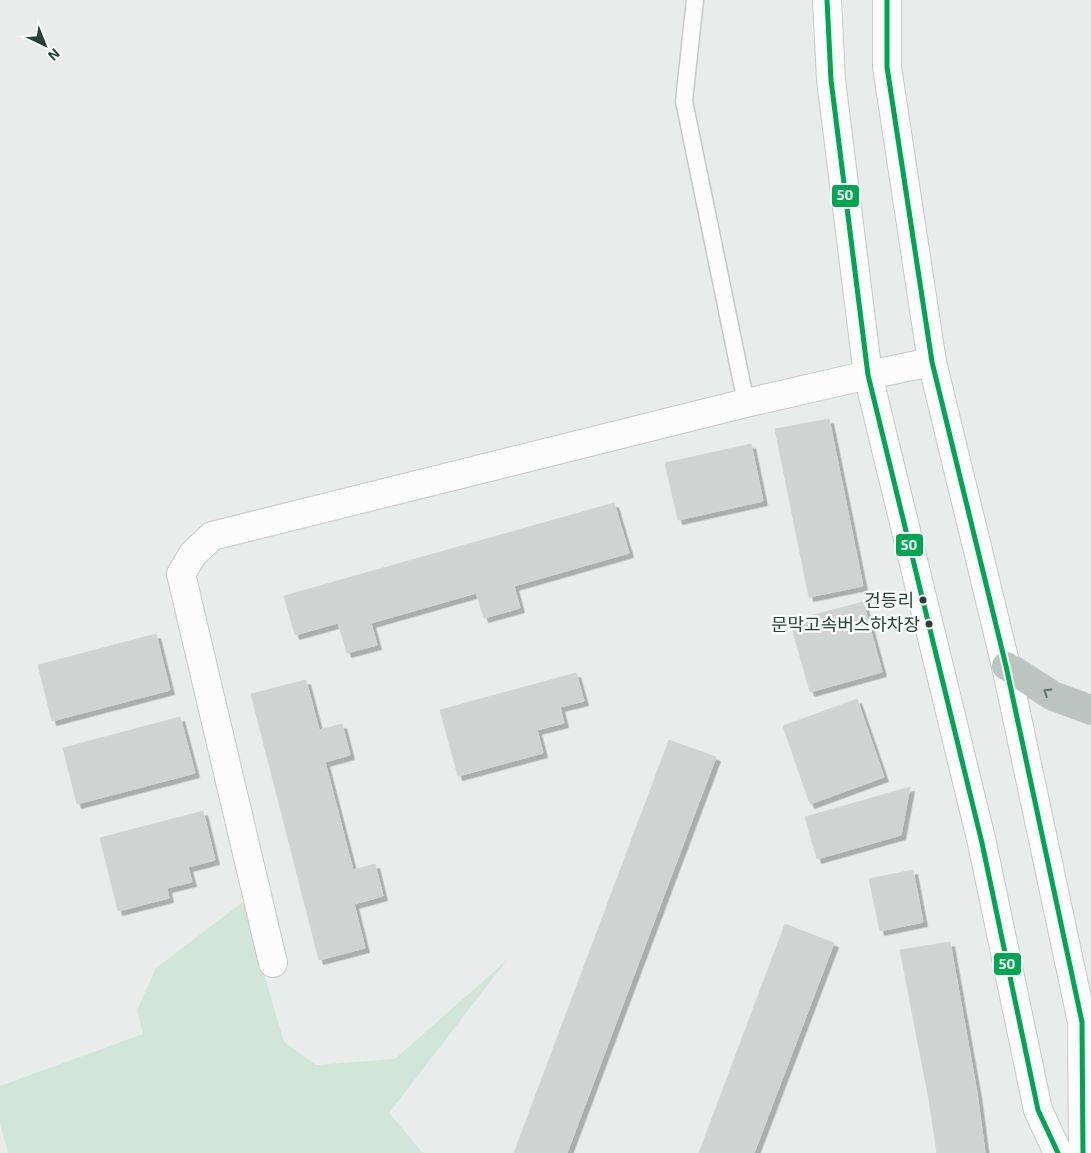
<svg xmlns="http://www.w3.org/2000/svg" width="1091" height="1153" viewBox="0 0 1091 1153" font-family="'Exo 2','Noto Sans KR',sans-serif">
<style>
.green{fill:#d1e6d8}
.building{fill:#cfd4d2;stroke:#d1d6d4;filter:url(#shadow)}
.lines{fill:none;stroke-linecap:round;stroke-linejoin:round}
.lane-casing{stroke:#c5cac8;stroke-width:19}
.street-casing{stroke:#c5cac8;stroke-width:30}
.secondary-casing{stroke:#c3cbc8;stroke-width:30}
.highway-casing{stroke:#c3ccc9;stroke-width:30}
.lane{stroke:#fcfcfc;stroke-width:16}
.street{stroke:#fcfcfc;stroke-width:28}
.secondary{stroke:#fcfcfc;stroke-width:28}
.highway{stroke:#bcc4c2;stroke-width:28}
.bus-1-casing{stroke:#f7fbf9;stroke-width:9}
.bus-1{stroke:#00a651;stroke-width:5}
.oneway{stroke:#617670}
.bus-dot{fill:#24423a;stroke:#f7fbf9;stroke-width:2}
.labels{text-anchor:middle;dominant-baseline:central;stroke-width:5;stroke-linejoin:round;paint-order:stroke}
.bus-label{font-size:18px;fill:#24423a;stroke:#f7fbf9;text-anchor:end}
.line-badge{stroke:#f7fbf9;stroke-width:2}
.badge-label{font-size:14px;text-anchor:middle;font-weight:bold;fill:#fff}
</style>
<defs>
<filter id="shadow"><feDropShadow dx="4.5" dy="4.5" stdDeviation="0" flood-color="#0004"/></filter>
</defs>
<rect width="100%" height="100%" fill="#e8edeb"/>
<path class="green" d="M 243,902 L 284,1042 L 316,1065 L 395,1059 L 507,960 L 389,1113 L 423,1153 L 8,1153 L 0,1123 L 0,1086 L 143,1034 L 137,1010 L 156,968 Z"/>
<path class="building" d="M 829,419 L 863,586 L 809,597 L 775,429 Z
M 751,444 L 763,501 L 678,520 L 665,463 Z
M 614,503 L 629,553 L 514,586 L 520,608 L 484,618 L 476,593 L 371,623 L 377,645 L 347,653 L 338,623 L 295,635 L 284,596 Z
M 863,602 L 882,672 L 810,692 L 790,621 Z
M 156,634 L 170,690 L 52,721 L 38,665 Z
M 576,673 L 584,701 L 560,707 L 564,723 L 537,730 L 543,753 L 458,776 L 440,710 Z
M 306,680 L 319,730 L 342,724 L 350,755 L 325,762 L 353,870 L 375,864 L 383,896 L 354,904 L 365,948 L 319,960 L 251,694 Z
M 857,699 L 884,777 L 810,804 L 783,726 Z
M 180,717 L 195,773 L 77,804 L 63,748 Z
M 669,740 L 716,757 L 567,1153 L 514,1153 Z
M 910,787 L 901,835 L 817,859 L 805,817 Z
M 203,811 L 215,860 L 188,867 L 192,882 L 167,888 L 169,898 L 118,911 L 100,838 Z
M 913,870 L 923,922 L 880,931 L 869,879 Z
M 785,924 L 834,943 L 754,1153 L 699,1153 Z
M 950,942 L 977,1093 L 929,1100 L 900,950 Z
M 977,1093 L 985,1153 L 937,1153 L 929,1100 Z"/>
<g class="lines">
<defs>
<path id="lane" d="M 695,0 L 684,101 L 746,403"/>
<path id="street" d="M 273,963 L 181,574 L 193,554 L 212,536 L 746,403 L 868,375"/>
<path id="secondary" d="M 827,0 L 831,80 L 868,375 L 982,843 L 1038,1110 L 1058,1153
M 887,0 L 887,67 L 932,362 L 1006,666 L 1082,1022 L 1083,1153
M 868,375 L 932,362"/>
<path id="highway" d="M 1006,666 L 1053,696 L 1091,710"/>
</defs>
<use href="#lane" class="lane-casing"/>
<use href="#street" class="street-casing"/>
<use href="#secondary" class="secondary-casing"/>
<use href="#highway" class="highway-casing"/>
<use href="#lane" class="lane"/>
<use href="#street" class="street"/>
<use href="#secondary" class="secondary"/>
<use href="#highway" class="highway"/>
<defs>
<path id="bus-1" d="M 827,0 L 831,80 L 868,375 L 982,843 L 1038,1110 L 1058,1153
M 887,0 L 887,67 L 932,362 L 1006,666 L 1082,1022 L 1083,1153"/>
</defs>
<use href="#bus-1" class="bus-1-casing"/>
<use href="#bus-1" class="bus-1"/>
</g>
<defs><path id="oneway-chevron" d="M-2-3.5L2.5 0L-2 3.5" fill="none" stroke-width="1.6" stroke-linecap="round" stroke-linejoin="round" transform="scale(1.25)"/></defs>
<use class="oneway" href="#oneway-chevron" transform="translate(1047 692) rotate(-148)"/>
<g class="bus-dot">
<circle cx="923" cy="600" r="4.5"/>
<circle cx="929" cy="624" r="4.5"/>
</g>
<g class="labels">
<g class="bus-label">
<text x="914" y="600">건등리</text>
<text x="920" y="624">문막고속버스하차장</text>
</g>
</g>
<g class="line-badge">
<rect x="831" y="184" width="29" height="24" rx="5" fill="#00a651"/>
<rect x="895" y="533" width="29" height="24" rx="5" fill="#00a651"/>
<rect x="993" y="952" width="29" height="24" rx="5" fill="#00a651"/>
</g>
<g class="badge-label">
<text x="845" y="200">50</text>
<text x="909" y="550">50</text>
<text x="1007" y="969">50</text>
</g>
<g transform="translate(45 45) rotate(137)" stroke="#f7fbf9" stroke-width="4" paint-order="stroke">
<path d="M0-4L9 19L0 12L-9 19Z" fill="#24423a"/>
<text y="-8" font-size="14" font-weight="bold" text-anchor="middle" fill="#24423a">N</text>
</g>
</svg>
